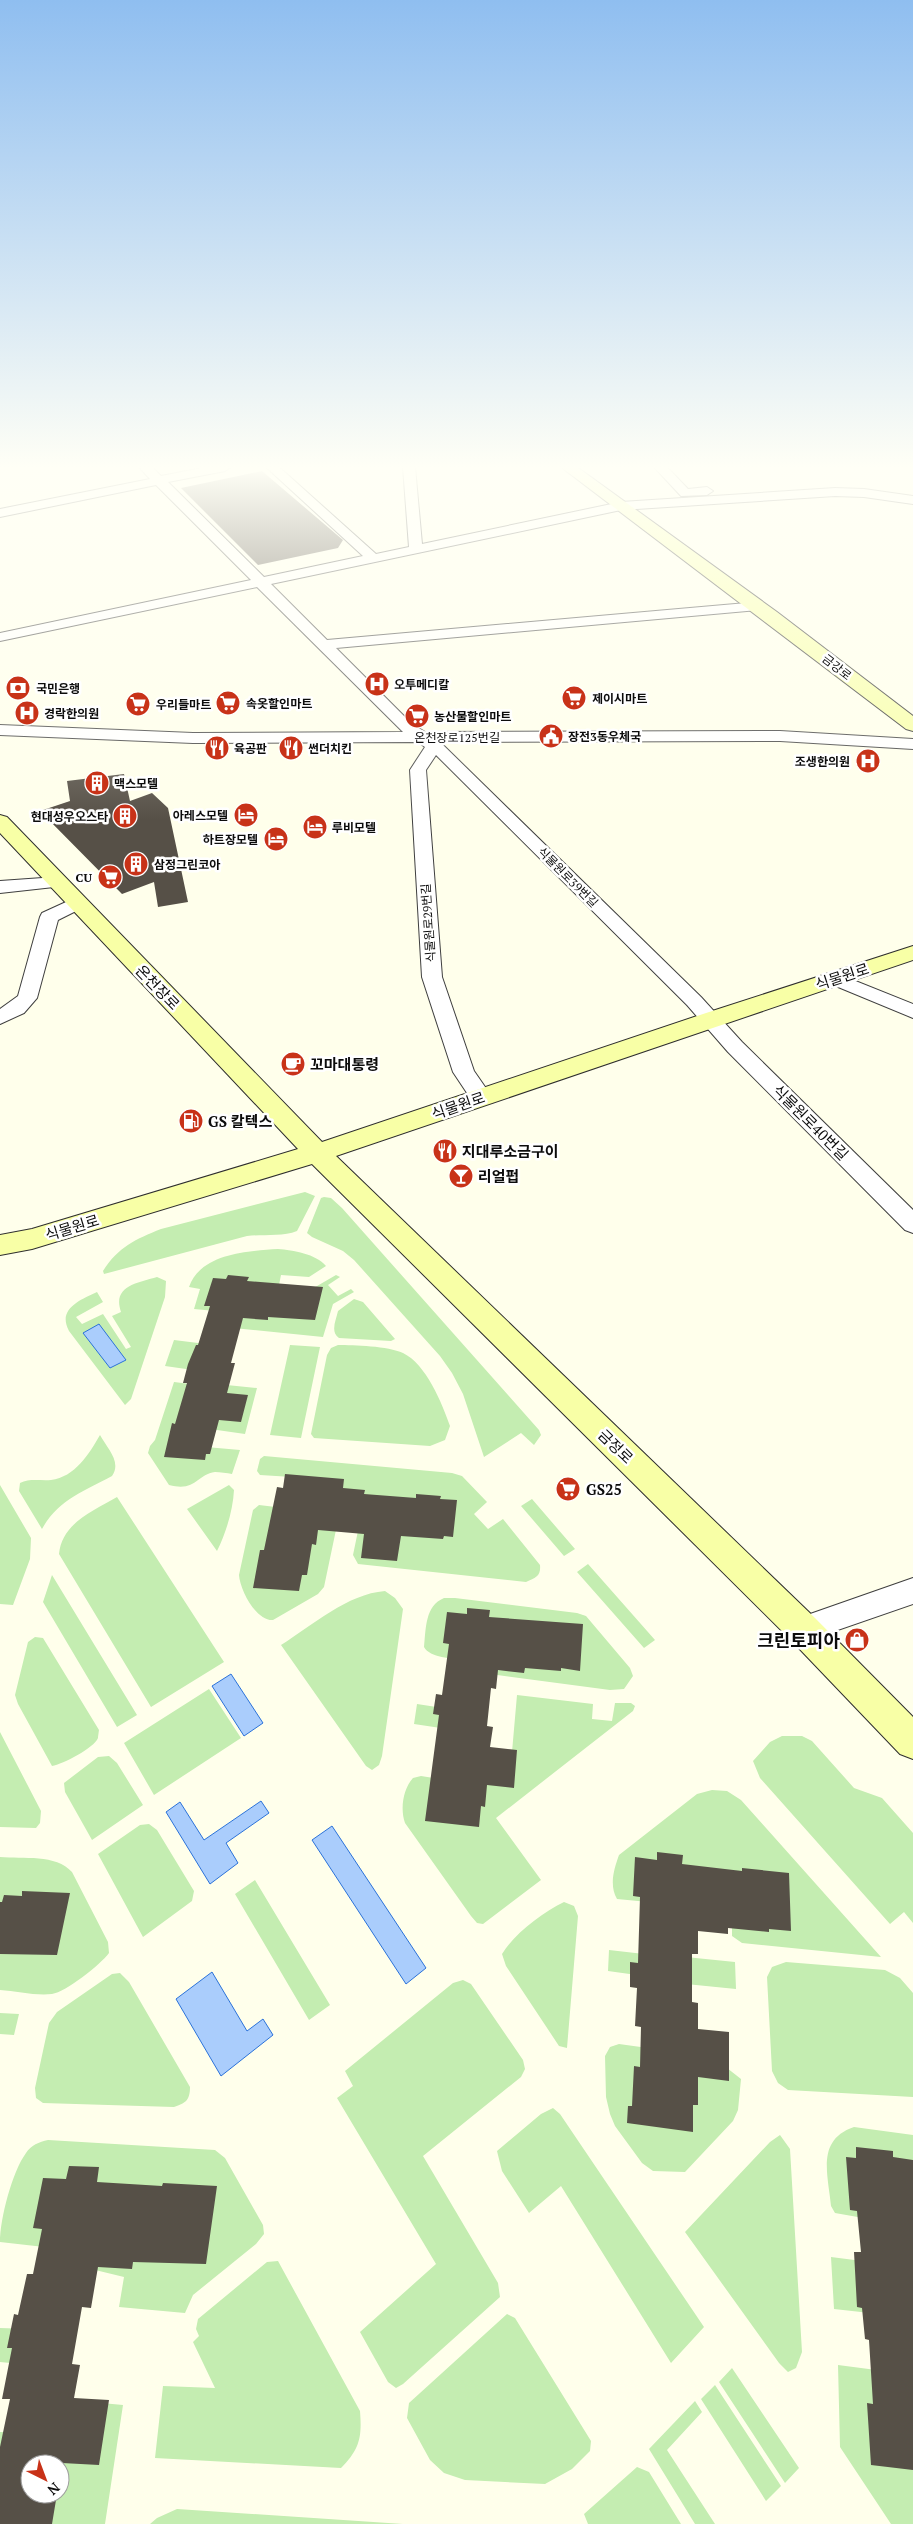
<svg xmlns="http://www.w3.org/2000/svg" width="913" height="2524" viewBox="0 0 913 2524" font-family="'PT Serif','Noto Sans KR',serif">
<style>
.green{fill:#c4edb1;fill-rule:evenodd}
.water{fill:#aacdfc;stroke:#2b72d9}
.building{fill:#565047}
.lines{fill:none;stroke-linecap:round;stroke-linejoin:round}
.street-casing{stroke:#3f3f3f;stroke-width:2}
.secondary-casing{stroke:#2e2e2e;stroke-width:2}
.street{fill:#fff;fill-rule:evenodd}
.secondary{fill:#f8ffa6;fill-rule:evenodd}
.labels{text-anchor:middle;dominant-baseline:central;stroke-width:5;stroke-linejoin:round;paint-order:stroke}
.far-street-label{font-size:12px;fill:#0c0c0c;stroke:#fff}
.far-poi-label{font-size:12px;font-weight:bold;fill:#0c0c0c;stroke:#fff;text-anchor:start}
.street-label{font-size:15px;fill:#0c0c0c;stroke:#fff}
.poi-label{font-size:15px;font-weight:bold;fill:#0c0c0c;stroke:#fff;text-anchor:start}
.near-poi-label{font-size:18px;font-weight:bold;fill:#0c0c0c;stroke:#fff;text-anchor:end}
</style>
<rect width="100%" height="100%" fill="#ffffeb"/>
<path class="green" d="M 305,1192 L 315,1196 L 297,1231 C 282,1237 263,1234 247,1236 L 104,1274 L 103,1271 C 118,1247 136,1239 161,1229 Z
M 324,1197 L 331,1198 L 342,1208 L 539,1430 L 541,1435 L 534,1445 L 521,1433 L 484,1457 L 463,1394 L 452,1373 L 440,1356 L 354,1260 L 343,1251 L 312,1237 L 307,1233 L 321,1198 Z
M 278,1249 C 293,1250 316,1254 326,1266 L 309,1277 L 281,1275 L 278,1290 L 305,1293 L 336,1275 L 340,1277 L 328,1285 L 338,1296 L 351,1289 L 354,1292 L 333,1304 L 323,1337 L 223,1327 L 226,1312 L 194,1309 L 200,1289 L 189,1287 C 201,1253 248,1251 278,1249 Z
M 157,1277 L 166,1281 L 165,1297 L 131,1399 L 125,1405 L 69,1331 C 57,1309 80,1300 97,1292 L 103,1302 L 76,1317 L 82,1324 L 103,1314 L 126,1349 L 131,1347 L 112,1316 L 121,1312 C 112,1286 137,1283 157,1277 Z
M 354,1299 L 363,1302 L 395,1339 L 391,1341 L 339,1338 C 330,1332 336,1320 338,1311 Z
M 174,1340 L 206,1344 L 217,1384 L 257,1388 L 245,1434 L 210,1429 L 206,1447 L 240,1450 L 232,1474 C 227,1473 220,1472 215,1472 C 196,1475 196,1492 169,1485 L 148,1453 L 150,1446 L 155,1440 L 174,1382 L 190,1384 L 193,1370 L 165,1366 Z
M 290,1345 L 320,1347 L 301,1438 L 270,1435 Z
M 338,1345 C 354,1345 388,1346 403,1353 C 426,1364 442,1403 450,1426 L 445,1440 L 430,1446 L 314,1438 L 311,1434 L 327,1355 L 331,1348 Z
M 100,1435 C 107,1448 122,1462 112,1476 C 84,1491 58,1500 42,1529 L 19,1491 L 20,1483 C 30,1478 40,1481 51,1480 C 75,1477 89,1454 100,1435 Z
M 264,1456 L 452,1473 L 462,1476 L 487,1502 L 474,1514 L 488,1529 L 503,1519 L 540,1565 C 541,1576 536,1578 526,1582 L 358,1564 L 353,1555 L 359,1526 L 337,1525 L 324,1587 L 318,1594 L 273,1620 C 256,1621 240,1590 239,1575 L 253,1510 L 259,1505 L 284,1508 L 292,1477 L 260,1475 L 257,1471 L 260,1459 Z
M 0,1485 L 31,1538 L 30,1559 L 13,1605 L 0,1604 Z
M 229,1485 L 234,1490 C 233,1510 226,1533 217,1551 L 187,1509 Z
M 117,1497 L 224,1662 L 151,1707 L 59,1554 C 62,1523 93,1511 117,1497 Z
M 532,1499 L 575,1549 L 564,1556 L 521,1506 Z
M 588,1564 L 655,1640 L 644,1648 L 577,1572 Z
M 52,1575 L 137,1715 L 117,1727 L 43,1602 Z
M 385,1591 L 395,1598 L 403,1609 L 382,1756 L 379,1765 L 372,1770 L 366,1766 L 281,1645 C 313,1625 347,1594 385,1591 Z
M 444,1598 L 455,1598 L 577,1613 L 586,1616 L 630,1668 L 633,1676 L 624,1689 L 610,1690 L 490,1674 L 482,1749 L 512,1752 L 517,1695 L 593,1704 L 592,1719 L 612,1721 L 615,1703 L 631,1703 L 635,1706 L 633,1711 L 496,1818 L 541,1880 L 483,1924 L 477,1923 L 471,1916 L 405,1823 C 400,1809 403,1789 413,1778 L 421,1776 L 446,1780 L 454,1730 L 414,1724 L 417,1704 L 456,1710 L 464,1660 C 452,1658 430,1658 424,1647 C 426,1628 425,1606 444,1598 Z
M 35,1637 L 43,1638 L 99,1730 C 99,1730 98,1737 98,1738 C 94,1748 63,1764 52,1766 L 18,1704 L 15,1695 L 28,1642 Z
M 209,1689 L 241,1738 L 154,1795 L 124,1743 Z
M 0,1732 L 41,1811 L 40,1823 L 36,1828 L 0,1827 Z
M 782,1736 L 802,1736 L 812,1741 L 854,1788 L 882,1798 L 913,1833 L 913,1923 L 904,1912 L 890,1924 L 760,1778 L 753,1761 L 770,1742 Z
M 109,1756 L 117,1763 L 143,1805 L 92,1840 L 65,1792 L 64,1783 L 98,1757 Z
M 712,1790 L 727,1791 L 741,1800 L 881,1957 L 742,1943 L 732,1936 L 732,1910 L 617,1899 C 609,1885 614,1869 619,1855 L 697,1794 Z
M 149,1824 L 157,1830 L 194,1891 L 192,1901 L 143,1937 L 98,1854 L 140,1825 Z
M 0,1857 C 23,1859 56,1854 72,1872 L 108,1942 L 109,1953 C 100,1965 66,1992 52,1994 C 36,1996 16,1991 0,1990 Z
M 255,1880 L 330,2005 L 309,2020 L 235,1894 Z
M 564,1902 L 574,1906 L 578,1916 L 567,2048 L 559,2046 L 506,1966 L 502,1954 C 515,1933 542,1913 564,1902 Z
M 609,1950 L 644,1954 L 644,1976 L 608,1971 Z
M 676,1956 L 735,1962 L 736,1989 L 676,1983 Z
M 786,1962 L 885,1970 L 900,1978 L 913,1993 L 913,2097 L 788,2090 L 778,2083 L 772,2071 L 767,1977 L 772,1967 Z
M 120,1973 L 129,1982 L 190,2087 C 190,2100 186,2103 174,2107 L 43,2103 L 36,2098 L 35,2088 L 49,2023 L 57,2012 L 112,1974 Z
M 463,1980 L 471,1984 L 523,2060 L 525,2069 L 521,2077 L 423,2156 L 498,2283 L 500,2297 L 403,2384 L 396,2388 L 388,2382 L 360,2332 L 436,2264 L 337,2098 L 353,2086 L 345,2071 L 453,1983 Z
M 0,2013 L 19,2014 L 14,2035 L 0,2034 Z
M 619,2044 L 713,2057 L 741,2079 L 738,2110 L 733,2121 L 685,2172 L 653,2171 L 642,2163 L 615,2126 L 610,2114 L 606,2097 L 605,2056 L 610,2047 Z
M 553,2108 L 560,2114 L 704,2327 L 671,2363 L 561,2186 L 529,2213 L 502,2171 L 497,2151 L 541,2114 Z
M 854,2127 L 913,2135 L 913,2524 L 891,2524 L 840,2447 L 838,2365 L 884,2371 L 879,2314 L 834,2309 L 831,2257 L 870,2262 L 869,2219 L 835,2213 L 831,2206 C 828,2174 816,2140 854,2127 Z
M 780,2135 L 790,2149 L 802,2352 L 796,2368 L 788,2372 L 779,2363 L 685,2232 L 770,2142 Z
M 48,2140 L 215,2150 L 225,2158 L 263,2225 L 264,2234 L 256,2244 L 193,2295 L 185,2313 L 119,2307 L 124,2277 L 87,2268 L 59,2399 L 123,2405 L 105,2524 L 0,2524 L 0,2432 L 7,2432 L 21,2364 L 0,2362 L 0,2328 L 31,2329 L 53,2248 L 0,2242 C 0,2219 12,2172 26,2153 C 31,2145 39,2142 48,2140 ZM 30,2464 L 60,2464 L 60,2494 L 30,2494 Z
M 278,2261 L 360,2411 C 362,2437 360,2449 341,2468 L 155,2458 L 163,2386 L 215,2388 L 193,2342 L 199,2336 L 196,2329 L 198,2319 L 267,2262 Z
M 507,2314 L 515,2318 L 591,2441 L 590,2451 L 572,2469 L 545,2484 L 465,2480 L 444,2473 L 430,2460 L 407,2418 L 409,2403 Z
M 732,2368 L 799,2468 L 785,2483 L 719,2382 Z
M 715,2385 L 781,2486 L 766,2501 L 701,2399 Z
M 695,2401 L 702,2412 L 667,2450 L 715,2524 L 695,2524 L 649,2449 Z
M 637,2467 L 649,2472 L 681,2524 L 588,2524 L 584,2514 Z
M 177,2509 L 403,2524 L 150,2524 L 157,2518 Z"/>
<path class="water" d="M 99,1324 L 126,1360 L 110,1368 L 83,1333 Z
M 231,1674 L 263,1723 L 244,1736 L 212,1686 Z
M 261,1801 L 269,1813 L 226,1843 L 238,1863 L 210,1884 L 166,1812 L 180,1802 L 204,1840 Z
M 332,1826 L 426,1968 L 406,1984 L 312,1840 Z
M 212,1972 L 247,2031 L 263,2019 L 273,2035 L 221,2076 L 176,1999 Z"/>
<path class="building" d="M 262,471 L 343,540 L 338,548 L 258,565 L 181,488 Z
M 124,774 L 130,801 L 152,793 L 168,808 L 188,902 L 158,907 L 154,882 L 122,894 L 40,811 L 70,801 L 67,781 Z
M 228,1275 L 249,1277 L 247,1281 L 323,1287 L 315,1320 L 268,1317 L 268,1320 L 243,1318 L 231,1363 L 235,1363 L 227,1393 L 248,1395 L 241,1422 L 219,1420 L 210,1454 L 206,1454 L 205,1460 L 164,1457 L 172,1423 L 175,1424 L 187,1383 L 183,1383 L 188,1364 L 196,1345 L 198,1345 L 210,1306 L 204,1306 L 213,1278 L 226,1279 Z
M 285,1474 L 344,1479 L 343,1488 L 365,1490 L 364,1494 L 416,1498 L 416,1494 L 441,1496 L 440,1499 L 457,1500 L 453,1537 L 444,1536 L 443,1539 L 401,1536 L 397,1561 L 361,1558 L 364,1534 L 318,1530 L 316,1545 L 312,1544 L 307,1575 L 302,1575 L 299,1591 L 253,1588 L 260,1550 L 264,1550 L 277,1487 L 283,1488 Z
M 467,1608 L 490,1610 L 489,1617 L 583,1624 L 580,1671 L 561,1668 L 561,1671 L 525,1668 L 524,1673 L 498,1670 L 496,1689 L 491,1688 L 487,1726 L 493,1727 L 490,1747 L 517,1750 L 514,1788 L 487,1785 L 485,1807 L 481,1806 L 479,1827 L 425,1821 L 439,1715 L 433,1714 L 436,1694 L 442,1695 L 449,1644 L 443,1643 L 447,1612 L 467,1614 Z
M 657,1852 L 683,1855 L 682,1864 L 742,1871 L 742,1868 L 789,1873 L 791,1931 L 769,1929 L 769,1932 L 728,1928 L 728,1934 L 698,1931 L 698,1954 L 692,1954 L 692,2002 L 698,2003 L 698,2029 L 729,2032 L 729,2081 L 698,2077 L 698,2105 L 693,2105 L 693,2132 L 627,2123 L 628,2106 L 632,2106 L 634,2066 L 640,2067 L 641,2027 L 635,2026 L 637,1988 L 630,1987 L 630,1962 L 638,1963 L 640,1897 L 633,1896 L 635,1857 L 657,1860 Z
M 22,1891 L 70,1893 L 57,1955 L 0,1954 L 0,1902 L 2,1902 L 4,1895 L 22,1896 Z
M 856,2147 L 893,2151 L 893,2157 L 913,2160 L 913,2470 L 871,2465 L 867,2403 L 873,2404 L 869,2340 L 865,2339 L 862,2308 L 857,2307 L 854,2252 L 861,2252 L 857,2211 L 850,2210 L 846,2157 L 856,2158 Z
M 69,2166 L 99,2167 L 97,2182 L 162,2186 L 163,2183 L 217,2186 L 206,2264 L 133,2262 L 132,2269 L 98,2267 L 91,2308 L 82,2307 L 72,2364 L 80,2365 L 74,2398 L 109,2400 L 99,2465 L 62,2463 L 60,2475 L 60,2464 L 30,2464 L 30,2494 L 57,2494 L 52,2524 L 0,2524 L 0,2447 L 10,2399 L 2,2399 L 12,2348 L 7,2348 L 14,2314 L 18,2315 L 27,2274 L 33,2274 L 42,2229 L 33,2228 L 43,2178 L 66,2179 Z"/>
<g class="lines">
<defs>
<path id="street" d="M 139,467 L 152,467 L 161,476 L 207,467 L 231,467 L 225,471 L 168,482 L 264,577 L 363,556 L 266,467 L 279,467 L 376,554 L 409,547 L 403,467 L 415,467 L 422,544 L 621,502 L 835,488 L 864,489 L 913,496 L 913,504 L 864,497 L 835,496 L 621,510 L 271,584 L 327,640 L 758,602 L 765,606 L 758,610 L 336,648 L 412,724 L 425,732 L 780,731 L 913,739 L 913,749 L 780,741 L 440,742 L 701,997 L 742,1042 L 913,1210 L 913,1233 L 905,1230 L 728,1052 L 687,1005 L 436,755 L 426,770 L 442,977 L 474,1071 L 492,1097 L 489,1102 L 481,1104 L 473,1102 L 453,1072 L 422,977 L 410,770 L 425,747 L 418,742 L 193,743 L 0,735 L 0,725 L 193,733 L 403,732 L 257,587 L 0,641 L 0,633 L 251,580 L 156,485 L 0,517 L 0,509 L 150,479 Z
M 654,467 L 667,467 L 688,489 L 707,487 L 713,491 L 707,495 L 681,496 Z
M 57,877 L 63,878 L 66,882 L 63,886 L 0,893 L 0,881 Z
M 77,897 L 84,899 L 86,903 L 84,907 L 58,920 L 37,998 L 24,1013 L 0,1024 L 0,1009 L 18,996 L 40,917 L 42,913 Z
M 833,972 L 913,1004 L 913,1018 L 826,982 L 823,978 L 826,974 Z
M 913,1578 L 913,1604 L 803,1642 L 793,1638 L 788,1629 L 793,1620 Z"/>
<path id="secondary" d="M 561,467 L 577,467 L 777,612 L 913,716 L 913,731 L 906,729 Z
M 0,815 L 7,817 L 322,1142 L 703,1014 L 913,946 L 913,960 L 336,1156 L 815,1618 L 913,1717 L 913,1759 L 900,1754 L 791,1640 L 312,1164 L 32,1249 L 0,1255 L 0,1235 L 32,1229 L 298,1149 L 0,833 Z"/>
</defs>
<use href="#street" class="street-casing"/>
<use href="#secondary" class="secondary-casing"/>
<use href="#street" class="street"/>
<use href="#secondary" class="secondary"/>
</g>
<linearGradient id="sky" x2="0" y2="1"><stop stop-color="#8fbef0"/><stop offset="0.57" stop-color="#fffff6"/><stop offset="1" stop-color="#fffff6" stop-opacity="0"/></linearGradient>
<rect width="913" height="820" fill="url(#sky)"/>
<defs>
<symbol id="hospital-disc" viewBox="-11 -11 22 22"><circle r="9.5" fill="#c83218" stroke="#fff"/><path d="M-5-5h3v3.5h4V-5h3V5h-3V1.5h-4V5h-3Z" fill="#fff"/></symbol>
<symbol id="bank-disc" viewBox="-11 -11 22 22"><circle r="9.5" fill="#c83218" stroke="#fff"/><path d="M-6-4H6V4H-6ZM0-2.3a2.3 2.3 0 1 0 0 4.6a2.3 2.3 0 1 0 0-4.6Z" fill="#fff"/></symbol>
<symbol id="supermarket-disc" viewBox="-11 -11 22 22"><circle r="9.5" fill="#c83218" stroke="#fff"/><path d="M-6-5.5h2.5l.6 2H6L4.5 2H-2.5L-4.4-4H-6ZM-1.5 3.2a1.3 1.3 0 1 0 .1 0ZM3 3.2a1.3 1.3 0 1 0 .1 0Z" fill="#fff"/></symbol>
<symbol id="civic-disc" viewBox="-11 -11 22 22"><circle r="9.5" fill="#c83218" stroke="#fff"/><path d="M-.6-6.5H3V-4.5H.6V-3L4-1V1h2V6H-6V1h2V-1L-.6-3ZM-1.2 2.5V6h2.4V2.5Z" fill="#fff"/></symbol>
<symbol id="restaurant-disc" viewBox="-11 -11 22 22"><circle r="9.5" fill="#c83218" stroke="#fff"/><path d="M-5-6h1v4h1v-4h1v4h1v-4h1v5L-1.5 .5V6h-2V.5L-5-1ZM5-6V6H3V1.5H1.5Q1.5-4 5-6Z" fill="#fff"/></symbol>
<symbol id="building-disc" viewBox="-11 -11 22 22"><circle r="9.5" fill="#c83218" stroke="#fff"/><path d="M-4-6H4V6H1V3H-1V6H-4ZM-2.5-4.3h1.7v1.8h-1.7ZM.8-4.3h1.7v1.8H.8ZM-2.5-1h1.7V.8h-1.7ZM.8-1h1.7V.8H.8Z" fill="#fff"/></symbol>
<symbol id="hotel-disc" viewBox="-11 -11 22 22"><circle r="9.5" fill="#c83218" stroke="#fff"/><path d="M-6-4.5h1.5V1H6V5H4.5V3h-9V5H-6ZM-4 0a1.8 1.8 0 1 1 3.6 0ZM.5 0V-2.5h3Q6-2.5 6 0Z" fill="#fff"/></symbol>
<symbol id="cafe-disc" viewBox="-11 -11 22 22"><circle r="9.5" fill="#c83218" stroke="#fff"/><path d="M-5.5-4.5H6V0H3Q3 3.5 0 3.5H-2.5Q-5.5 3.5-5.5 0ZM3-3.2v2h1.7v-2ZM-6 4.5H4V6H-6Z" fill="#fff"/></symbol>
<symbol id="fuel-disc" viewBox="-11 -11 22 22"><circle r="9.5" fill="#c83218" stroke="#fff"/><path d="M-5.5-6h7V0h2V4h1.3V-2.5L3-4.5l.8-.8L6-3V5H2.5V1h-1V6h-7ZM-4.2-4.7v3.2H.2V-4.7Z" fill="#fff"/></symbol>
<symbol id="bar-disc" viewBox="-11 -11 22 22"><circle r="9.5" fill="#c83218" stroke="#fff"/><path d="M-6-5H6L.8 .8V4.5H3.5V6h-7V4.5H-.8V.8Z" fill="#fff"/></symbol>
<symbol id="shop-disc" viewBox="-11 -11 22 22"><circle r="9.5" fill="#c83218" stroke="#fff"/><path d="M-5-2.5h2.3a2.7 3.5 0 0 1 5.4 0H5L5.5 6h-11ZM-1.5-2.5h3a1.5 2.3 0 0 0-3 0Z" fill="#fff"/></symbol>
</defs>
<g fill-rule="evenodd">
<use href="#hospital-disc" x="363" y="670" width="28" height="28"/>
<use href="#bank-disc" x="4" y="674" width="28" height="28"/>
<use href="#supermarket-disc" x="560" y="684" width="28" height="28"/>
<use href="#supermarket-disc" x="214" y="689" width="28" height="28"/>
<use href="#supermarket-disc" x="124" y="690" width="28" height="28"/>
<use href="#hospital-disc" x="13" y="699" width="28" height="28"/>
<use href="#supermarket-disc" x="403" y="702" width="28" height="28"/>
<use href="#civic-disc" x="537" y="722" width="28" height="28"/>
<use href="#restaurant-disc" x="203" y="734" width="28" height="28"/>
<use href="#restaurant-disc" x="277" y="734" width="28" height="28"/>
<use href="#hospital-disc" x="854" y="747" width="28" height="28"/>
<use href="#building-disc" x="83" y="769" width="28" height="28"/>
<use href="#hotel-disc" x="232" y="801" width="28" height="28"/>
<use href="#building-disc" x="111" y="802" width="28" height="28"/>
<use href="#hotel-disc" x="301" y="813" width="28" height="28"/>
<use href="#hotel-disc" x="262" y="825" width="28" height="28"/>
<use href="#building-disc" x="122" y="850" width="28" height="28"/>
<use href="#supermarket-disc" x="96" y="863" width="28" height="28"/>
<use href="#cafe-disc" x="279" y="1050" width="28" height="28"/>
<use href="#fuel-disc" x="177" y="1107" width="28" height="28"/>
<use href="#restaurant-disc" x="431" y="1137" width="28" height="28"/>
<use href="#bar-disc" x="447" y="1162" width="28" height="28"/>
<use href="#supermarket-disc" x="554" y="1475" width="28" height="28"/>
<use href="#shop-disc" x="843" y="1626" width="28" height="28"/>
</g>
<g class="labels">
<g class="far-street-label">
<text transform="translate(837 667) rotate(38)">금강로</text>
<text x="457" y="737">온천장로125번길</text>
<text transform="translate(568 877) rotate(45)">식물원로39번길</text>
<text transform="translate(428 923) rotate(-94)">식물원로29번길</text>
</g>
<g class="far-poi-label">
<text x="394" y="684">오투메디칼</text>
<text x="36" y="688">국민은행</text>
<text x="592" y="698">제이시마트</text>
<text x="246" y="703">속옷할인마트</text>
<text x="156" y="704">우리들마트</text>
<text x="44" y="713">경락한의원</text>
<text x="434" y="716">농산물할인마트</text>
<text x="568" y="736">장전3동우체국</text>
<text x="234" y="748">육공판</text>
<text x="308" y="748">썬더치킨</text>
<text x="850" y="761" text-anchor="end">조생한의원</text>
<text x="114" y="783">맥스모텔</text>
<text x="228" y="815" text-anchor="end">아레스모텔</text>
<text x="108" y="816" text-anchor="end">현대성우오스타</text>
<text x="332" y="827">루비모텔</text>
<text x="258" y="839" text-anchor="end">하트장모텔</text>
<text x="154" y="864">삼정그린코아</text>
<text x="92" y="877" text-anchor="end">CU</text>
</g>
<g class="street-label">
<text transform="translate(842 976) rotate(-18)">식물원로</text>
<text transform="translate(158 987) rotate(46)">온천장로</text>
<text transform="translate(458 1105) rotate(-19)">식물원로</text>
<text transform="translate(811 1122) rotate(45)">식물원로40번길</text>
<text transform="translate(72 1227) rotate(-17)">식물원로</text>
<text transform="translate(616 1446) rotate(44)">금정로</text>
</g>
<g class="poi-label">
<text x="310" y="1064">꼬마대통령</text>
<text x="208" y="1121">GS 칼텍스</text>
<text x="462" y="1151">지대루소금구이</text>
<text x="478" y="1176">리얼펍</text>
<text x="586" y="1489">GS25</text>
</g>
<g class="near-poi-label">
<text x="840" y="1640">크린토피아</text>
</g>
</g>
<g transform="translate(45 2479) rotate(138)"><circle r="24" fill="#ffffff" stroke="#9e9e9e"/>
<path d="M0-4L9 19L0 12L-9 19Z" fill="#c83218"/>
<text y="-8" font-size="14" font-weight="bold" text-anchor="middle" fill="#0c0c0c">N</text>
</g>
</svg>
